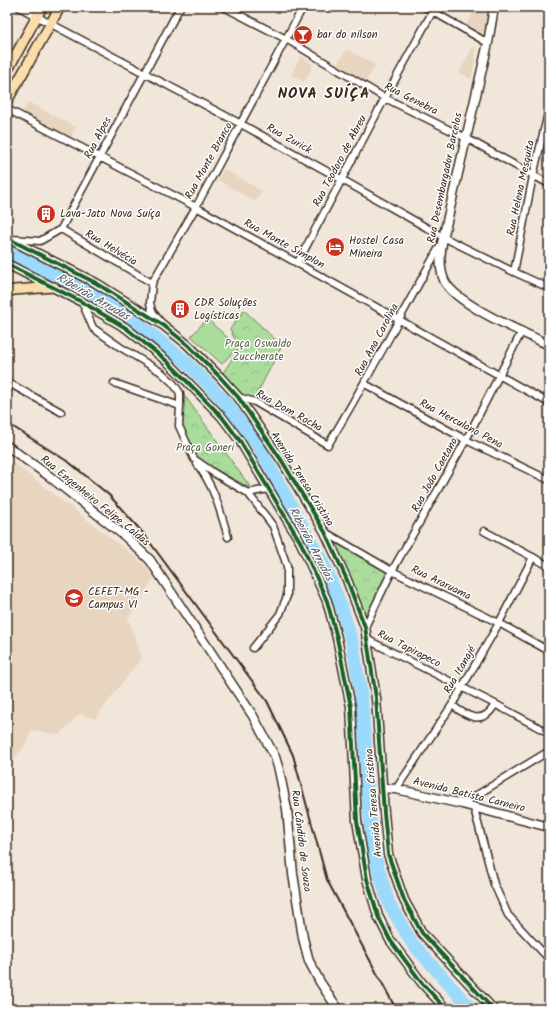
<svg xmlns="http://www.w3.org/2000/svg" width="556" height="1016" viewBox="0 0 556 1016" font-family="Kalam,sans-serif">
<style>
.built{fill:#e7d5c0}
.green{fill:#aadc9c;stroke:#72835d}
.park{fill:url(#park-crowns);stroke:#72835d}
.lines{fill:none;stroke-linecap:round;stroke-linejoin:round}
.river{stroke:#9bdafc;stroke-width:13}
.street-casing{stroke:#3b2a1e;stroke-width:9}
.secondary-casing{stroke:#3b2a1e;stroke-width:11}
.primary-casing{stroke:#3b2a1e;stroke-width:12}
.street{stroke:#fff;stroke-width:6}
.secondary{stroke:#fff;stroke-width:8}
.primary{stroke:#f9deab;stroke-width:9}
.rail{stroke:#3b2a1e;stroke-width:2}
.cycleway-casing{stroke:#fff;stroke-width:6}
.cycleway{stroke:#1b5e20;stroke-width:4}
.labels{text-anchor:middle;dominant-baseline:central;stroke-width:3;stroke-linejoin:round;paint-order:stroke}
.poi-label{font-size:11px;fill:#3b2a1e;stroke:#fff;text-anchor:start}
.street-label{font-size:11px;fill:#3b2a1e;stroke:#fff}
.park-label{font-size:11px;fill:#5c5f44;stroke:#fff}
.water-label{font-size:12px;font-style:italic;fill:#585f61;stroke:#fff}
.district-label{font-size:15px;font-weight:bold;letter-spacing:1px;fill:#3b2a1e;stroke:#fff}
</style>
<defs>
<pattern id="park-crowns" width="20" height="18" patternUnits="userSpaceOnUse"><rect width="20" height="18" fill="#aadc9c"/><path d="M2 6a3 3 0 1 1 6 0M12 15a3 3 0 1 1 6 0" fill="none" stroke="#93bd86"/></pattern>
</defs>
<rect width="100%" height="100%" fill="#f1e6da"/>
<filter id="ink" filterUnits="userSpaceOnUse"><feTurbulence type="fractalNoise" baseFrequency=".025" numOctaves="2"/><feDisplacementMap in="SourceGraphic" scale="8" xChannelSelector="R" yChannelSelector="G"/><feConvolveMatrix kernelMatrix="1 2 1 2 8 2 1 2 1" color-interpolation-filters="sRGB"/></filter>
<g filter="url(#ink)">
<path class="built" d="M 476,8 L 489,15 L 484,33 L 481,35 L 466,25 Z
M 473,47 L 477,50 L 471,79 L 459,72 Z
M 347,49 L 375,65 L 365,83 L 336,66 Z
M 301,56 L 313,65 L 304,82 L 291,75 Z
M 28,102 L 76,127 L 71,137 L 22,114 Z
M 224,169 L 262,191 L 255,202 L 218,180 Z
M 7,458 L 143,563 L 154,578 L 128,619 L 142,657 L 95,719 L 80,714 L 59,735 L 31,730 L 27,743 L 7,768 Z"/>
<path class="green" d="M 207,319 L 238,347 L 222,364 L 191,336 Z"/>
<path class="park" d="M 244,310 L 282,346 L 253,401 L 240,396 L 223,373 L 239,348 L 230,329 Z
M 182,392 L 251,488 L 194,459 L 179,426 Z
M 333,541 L 385,570 L 387,573 L 387,577 L 365,619 C 357,591 346,566 333,541 Z"/>
<g class="lines">
<path class="river" d="M 7,250 L 93,295 L 130,317 L 185,361 L 209,385 L 226,403 L 257,444 L 326,569 L 342,609 L 353,645 L 361,695 L 366,753 L 368,799 L 373,851 L 389,904 L 412,943 L 471,1009"/>
<defs>
<path id="street" d="M 19,7 L 241,124 L 341,179 L 443,237 L 514,272 L 549,288
M 224,7 L 286,39 L 385,98 L 466,138 L 549,184
M 425,7 L 488,43
M 7,109 L 196,207 L 549,403
M 61,229 L 152,283
M 12,239 L 40,241 L 61,229 L 180,7
M 298,262 L 385,98 L 435,7
M 514,272 L 533,176 L 549,109
M 82,302 L 93,328 L 120,347 L 161,372 L 173,383 L 180,393 L 180,406 L 179,426 L 194,459 L 214,473 L 248,493 L 273,526 L 287,566 L 287,596 L 280,614 L 253,648
M 160,321 L 152,311 L 150,303 L 152,283 L 196,207 L 303,7
M 7,382 L 61,412
M 114,383 L 180,406
M 365,384 L 466,440 L 549,480
M 238,397 L 255,402 L 328,445 C 368,379 403,311 441,244
M 197,464 C 214,486 220,510 228,537
M 248,493 L 268,489
M 484,531 L 549,566
M 325,532 L 392,571 L 499,623 L 549,651
M 365,627 L 392,571 L 466,440 L 522,331
M 366,639 L 495,704 L 549,733
M 452,705 C 467,717 484,726 495,704
M 396,789 L 452,705 L 499,623 L 533,557
M 462,804 L 549,751
M 474,808 L 494,884 L 508,915 L 549,959"/>
<path id="secondary" d="M 494,7 L 488,43 L 442,243 C 440,255 439,270 445,282 C 459,306 523,332 549,345
M 7,238 L 96,283 L 163,325 L 188,345 L 220,377 L 238,397 L 282,461 L 325,532 L 347,580 L 365,627 L 376,698 L 384,813 L 388,854 L 404,900 L 422,933 L 493,1009
M 7,264 L 82,302 L 126,328 L 168,362 L 222,417 L 240,441 L 301,543 L 327,601 L 337,638 L 351,707 L 357,821 L 367,879 L 378,916 L 390,940 L 422,983 L 446,1009
M 7,446 L 49,476 L 126,537 L 150,560 L 253,716 L 275,757 L 279,770 L 287,809 L 293,874 L 303,938 L 309,961 L 320,982 L 338,1009
M 383,788 L 396,789 L 462,804 L 549,827"/>
<path id="primary" d="M 7,71 L 42,7
M 7,101 L 60,7
M 7,292 L 14,290 L 54,287"/>
</defs>
<use href="#street" class="street-casing"/>
<use href="#secondary" class="secondary-casing"/>
<use href="#primary" class="primary-casing"/>
<use href="#street" class="street"/>
<use href="#secondary" class="secondary"/>
<use href="#primary" class="primary"/>
<path class="rail" d="M 7,423 L 70,463 L 109,495 L 143,533 L 267,701 L 293,755 L 327,880 L 396,1009"/>
<defs>
<path id="cycleway" d="M 7,238 L 96,283 L 163,325 L 188,345 L 220,377 L 238,397 L 282,461 L 325,532 L 347,580 L 365,627 L 376,698 L 384,813 L 388,854 L 404,900 L 422,933 L 493,1009
M 7,264 L 82,302 L 126,328 L 168,362 L 222,417 L 240,441 L 301,543 L 327,601 L 337,638 L 351,707 L 357,821 L 367,879 L 378,916 L 390,940 L 422,983 L 446,1009"/>
</defs>
<use href="#cycleway" class="cycleway-casing"/>
<use href="#cycleway" class="cycleway"/>
</g>
</g>
<defs>
<symbol id="bar-disc" viewBox="-11 -11 22 22"><circle r="9.5" fill="#c8321e" stroke="#fff"/><path d="M-6-5H6L.8 .8V4.5H3.5V6h-7V4.5H-.8V.8Z" fill="#fff"/></symbol>
<symbol id="building-disc" viewBox="-11 -11 22 22"><circle r="9.5" fill="#c8321e" stroke="#fff"/><path d="M-4-6H4V6H1V3H-1V6H-4ZM-2.5-4.3h1.7v1.8h-1.7ZM.8-4.3h1.7v1.8H.8ZM-2.5-1h1.7V.8h-1.7ZM.8-1h1.7V.8H.8Z" fill="#fff"/></symbol>
<symbol id="hotel-disc" viewBox="-11 -11 22 22"><circle r="9.5" fill="#c8321e" stroke="#fff"/><path d="M-6-4.5h1.5V1H6V5H4.5V3h-9V5H-6ZM-4 0a1.8 1.8 0 1 1 3.6 0ZM.5 0V-2.5h3Q6-2.5 6 0Z" fill="#fff"/></symbol>
<symbol id="university-disc" viewBox="-11 -11 22 22"><circle r="9.5" fill="#c8321e" stroke="#fff"/><path d="M0-5L7-2L0 1L-7-2ZM-4 1L0 2.5L4 1V4Q0 6-4 4Z" fill="#fff"/></symbol>
</defs>
<g fill-rule="evenodd">
<use href="#bar-disc" x="292" y="24" width="22" height="22"/>
<use href="#building-disc" x="35" y="203" width="22" height="22"/>
<use href="#hotel-disc" x="324" y="236" width="22" height="22"/>
<use href="#building-disc" x="169" y="298" width="22" height="22"/>
<use href="#university-disc" x="63" y="587" width="22" height="22"/>
</g>
<g class="labels">
<g class="poi-label">
<text x="317" y="35">bar do nilson</text>
<text x="60" y="214">Lava-Jato Nova Suíça</text>
<text x="349" y="241">Hostel Casa<tspan x="349" dy="13">Mineira</tspan></text>
<text x="194" y="303">CDR Soluções<tspan x="194" dy="13">Logísticas</tspan></text>
<text x="88" y="592">CEFET-MG -<tspan x="88" dy="13">Campus VI</tspan></text>
</g>
<g class="street-label">
<text transform="translate(411 99) rotate(27)">Rua Genebra</text>
<text transform="translate(98 138) rotate(-62)">Rua Alpes</text>
<text transform="translate(289 139) rotate(29)">Rua Zurick</text>
<text transform="translate(209 161) rotate(-61)">Rua Monte Branco</text>
<text transform="translate(340 161) rotate(-62)">Rua Teodoro de Abreu</text>
<text transform="translate(445 178) rotate(-78)">Rua Desembargador Barcelos</text>
<text transform="translate(521 188) rotate(-78)">Rua Helena Mesquita</text>
<text transform="translate(284 244) rotate(29)">Rua Monte Simplon</text>
<text transform="translate(111 248) rotate(31)">Rua Helvécia</text>
<text transform="translate(377 340) rotate(-62)">Rua Ana Carolina</text>
<text transform="translate(289 411) rotate(29)">Rua Dom Rocha</text>
<text transform="translate(461 424) rotate(28)">Rua Herculano Pena</text>
<text transform="translate(435 475) rotate(-61)">Rua João Caetano</text>
<text transform="translate(302 479) rotate(58)">Avenida Teresa Cristina</text>
<text transform="translate(95 501) rotate(39)">Rua Engenheiro Felipe Caldas</text>
<text transform="translate(441 583) rotate(26)">Rua Araruama</text>
<text transform="translate(409 649) rotate(27)">Rua Tapirapeco</text>
<text transform="translate(460 670) rotate(-60)">Rua Itanajé</text>
<text transform="translate(469 795) rotate(14)">Avenida Batista Carneiro</text>
<text transform="translate(374 803) rotate(-95)">Avenida Teresa Cristina</text>
<text transform="translate(301 841) rotate(83)">Rua Cândido de Souza</text>
</g>
<g class="park-label">
<text x="258" y="344">Praça Oswaldo<tspan x="258" dy="13">Zuccherate</tspan></text>
<text x="205" y="448">Praça Goneri</text>
</g>
<g class="water-label">
<text transform="translate(93 297) rotate(30)">Ribeirão Arrudas</text>
<text transform="translate(311 544) rotate(62)">Ribeirão Arrudas</text>
</g>
<g class="district-label">
<text x="324" y="94">NOVA SUÍÇA</text>
</g>
</g>
<rect width="556" height="1016" fill="none" stroke="#fff" stroke-width="24"/>
<rect x="12" y="12" width="532" height="992" fill="none" stroke="#3b2a1e" stroke-width="1.5" filter="url(#ink)"/>
</svg>
